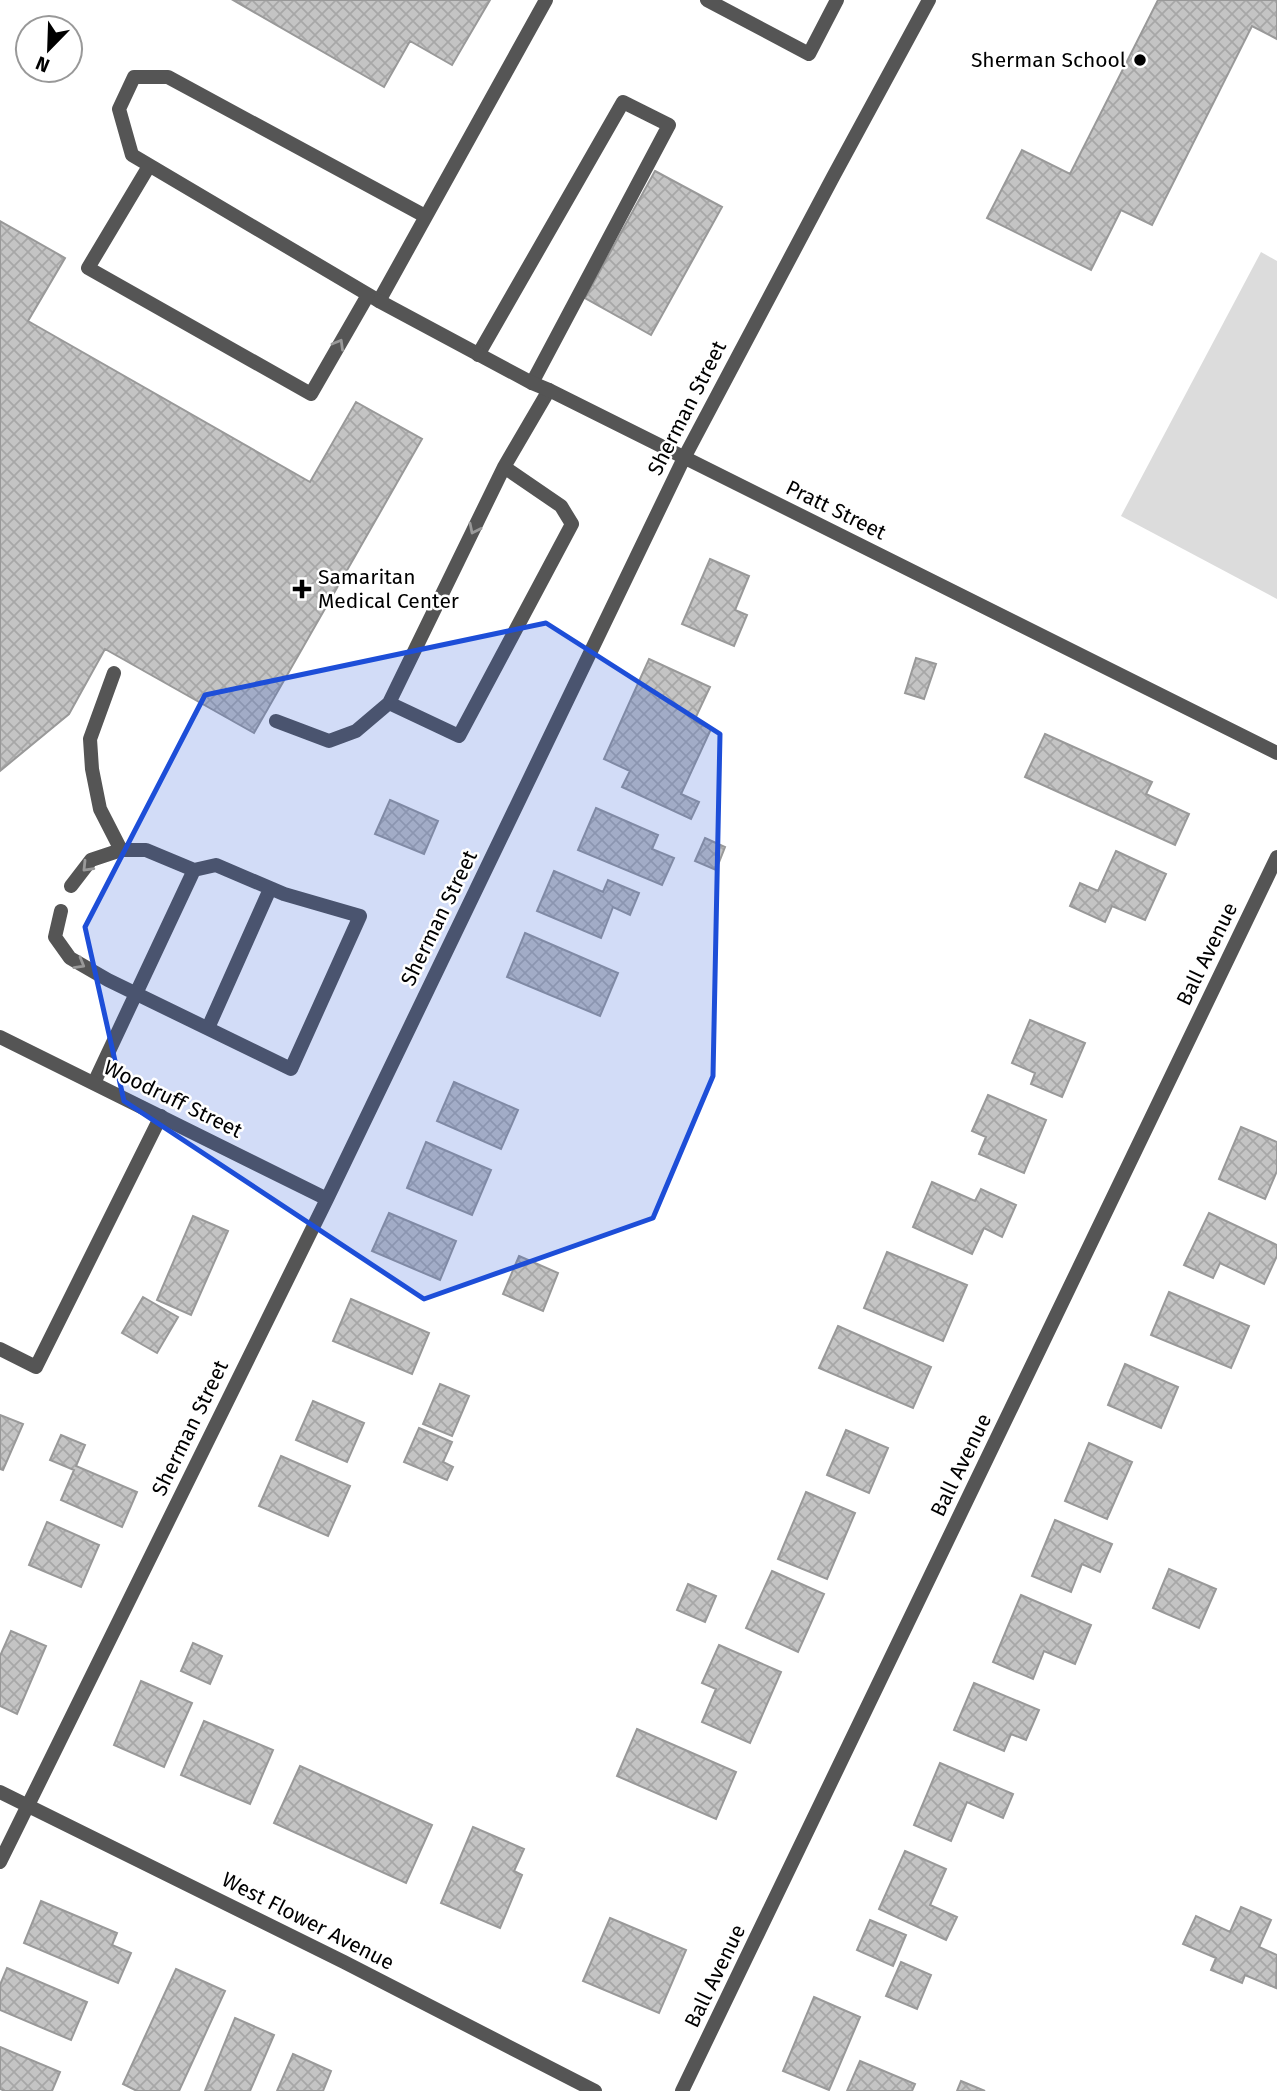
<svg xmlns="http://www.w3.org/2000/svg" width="1277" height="2091" viewBox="0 0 1277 2091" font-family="'Fira Sans',sans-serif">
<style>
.pitch{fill:#dcdcdc}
.building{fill:url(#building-cross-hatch);stroke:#999;stroke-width:2}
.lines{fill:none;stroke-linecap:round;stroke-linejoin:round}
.service{stroke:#555;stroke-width:14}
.minor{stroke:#555;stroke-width:14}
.oneway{stroke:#999}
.marked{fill:#1d4ed8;fill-opacity:0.2;stroke:#1d4ed8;stroke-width:5;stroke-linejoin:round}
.poi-dot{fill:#000;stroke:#fff;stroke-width:2.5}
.labels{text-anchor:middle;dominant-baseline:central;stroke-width:5;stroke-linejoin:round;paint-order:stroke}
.poi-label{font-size:21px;fill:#000;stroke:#fff;text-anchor:end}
.street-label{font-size:21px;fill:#000;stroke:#fff}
</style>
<defs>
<pattern id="building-cross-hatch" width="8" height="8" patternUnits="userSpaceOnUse" patternTransform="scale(1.75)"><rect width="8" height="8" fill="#c4c4c4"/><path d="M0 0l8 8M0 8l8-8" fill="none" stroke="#a7a7a7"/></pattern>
</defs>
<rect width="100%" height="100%" fill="#fff"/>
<path class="pitch" d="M 1261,252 L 1277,261 L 1277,599 L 1121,516 Z"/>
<path class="building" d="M 233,0 L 490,0 L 452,65 L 410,41 L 384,87 Z
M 1158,0 L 1277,0 L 1277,39 L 1252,26 L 1152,225 L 1121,210 L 1091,270 L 987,218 L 1022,150 L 1070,174 Z
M 655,171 L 722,207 L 651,335 L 585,298 Z
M 0,221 L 65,258 L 28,321 L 310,482 L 356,402 L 422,439 L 254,733 L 105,649 L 69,714 L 0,771 Z
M 710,559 L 749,576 L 735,610 L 747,615 L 734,646 L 682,624 Z
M 916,658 L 936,664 L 924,699 L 905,693 Z
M 649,659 L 710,687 L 694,721 L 711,729 L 681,794 L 699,802 L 691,819 L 622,787 L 630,771 L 604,759 Z
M 1045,734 L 1152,782 L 1146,794 L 1189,814 L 1175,845 L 1025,777 Z
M 390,800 L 438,821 L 424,854 L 375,834 Z
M 596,808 L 658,835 L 652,849 L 674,858 L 662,885 L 578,850 Z
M 705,838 L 725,847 L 716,870 L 695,861 Z
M 1116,851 L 1166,874 L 1145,920 L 1112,906 L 1105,922 L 1070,906 L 1080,883 L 1098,891 Z
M 554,871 L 603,892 L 608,880 L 639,893 L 630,915 L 613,907 L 601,938 L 537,911 Z
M 525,933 L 618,973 L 600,1016 L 507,977 Z
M 1030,1020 L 1085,1043 L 1062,1097 L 1031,1084 L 1035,1073 L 1012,1063 Z
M 454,1082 L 518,1110 L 501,1149 L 437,1121 Z
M 988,1095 L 1046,1120 L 1024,1173 L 979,1154 L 986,1137 L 972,1131 Z
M 1241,1127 L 1277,1142 L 1277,1171 L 1265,1199 L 1219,1179 Z
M 426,1142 L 491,1170 L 472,1215 L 407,1188 Z
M 932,1182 L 975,1201 L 981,1189 L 1016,1205 L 1002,1237 L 984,1228 L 972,1254 L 913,1227 Z
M 389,1213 L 456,1241 L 440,1280 L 372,1251 Z
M 1209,1213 L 1277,1245 L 1277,1256 L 1264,1284 L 1220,1263 L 1213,1278 L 1184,1265 Z
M 193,1216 L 228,1231 L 191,1315 L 157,1300 Z
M 887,1252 L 967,1285 L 943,1341 L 864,1308 Z
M 519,1256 L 558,1273 L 543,1311 L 503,1294 Z
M 1169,1292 L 1249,1326 L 1231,1368 L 1151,1335 Z
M 143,1297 L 178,1317 L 157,1353 L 122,1333 Z
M 351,1299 L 429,1333 L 412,1374 L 333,1341 Z
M 838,1326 L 931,1367 L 913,1408 L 819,1368 Z
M 1125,1364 L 1178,1387 L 1161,1428 L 1108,1405 Z
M 440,1384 L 469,1396 L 452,1436 L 423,1424 Z
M 313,1401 L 364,1423 L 347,1462 L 296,1440 Z
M 0,1415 L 23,1424 L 3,1470 L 0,1469 Z
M 419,1428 L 452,1442 L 443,1462 L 453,1467 L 447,1480 L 404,1462 Z
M 846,1430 L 888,1448 L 869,1493 L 827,1475 Z
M 61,1435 L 85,1445 L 76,1466 L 137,1492 L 122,1527 L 61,1500 L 74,1470 L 50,1460 Z
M 1089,1443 L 1132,1462 L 1107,1519 L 1065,1501 Z
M 281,1456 L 350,1486 L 328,1536 L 259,1506 Z
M 806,1492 L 855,1513 L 827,1579 L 778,1559 Z
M 1055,1520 L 1112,1544 L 1100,1572 L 1082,1564 L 1071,1592 L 1032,1576 Z
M 47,1522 L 99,1545 L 81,1587 L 29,1565 Z
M 1169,1569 L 1216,1589 L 1199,1628 L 1153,1608 Z
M 772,1571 L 824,1594 L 798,1652 L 746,1628 Z
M 688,1584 L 716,1596 L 705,1622 L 677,1610 Z
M 1021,1595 L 1091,1625 L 1075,1664 L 1044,1651 L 1033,1679 L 993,1662 Z
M 11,1631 L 46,1646 L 17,1714 L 0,1706 L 0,1656 Z
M 193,1643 L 222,1656 L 210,1684 L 181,1671 Z
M 719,1645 L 781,1672 L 750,1743 L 702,1722 L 716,1689 L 702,1683 Z
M 141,1681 L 192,1703 L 164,1767 L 114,1745 Z
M 974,1683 L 1039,1710 L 1026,1740 L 1011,1734 L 1004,1751 L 954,1730 Z
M 204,1721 L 273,1750 L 250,1804 L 181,1775 Z
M 637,1729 L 736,1772 L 716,1819 L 617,1776 Z
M 940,1763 L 1013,1794 L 1003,1818 L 967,1802 L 951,1841 L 914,1825 Z
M 300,1766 L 432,1825 L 406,1883 L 274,1823 Z
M 473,1827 L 524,1849 L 514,1871 L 522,1875 L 500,1928 L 441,1903 Z
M 905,1851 L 946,1869 L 930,1905 L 957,1917 L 946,1940 L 879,1909 Z
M 41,1901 L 117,1933 L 112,1945 L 131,1953 L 118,1983 L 24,1943 Z
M 1241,1907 L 1271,1920 L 1259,1947 L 1277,1955 L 1276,1988 L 1245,1975 L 1242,1983 L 1211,1970 L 1216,1958 L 1183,1944 L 1196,1916 L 1230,1932 Z
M 610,1918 L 686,1950 L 659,2013 L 583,1981 Z
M 870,1920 L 906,1935 L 893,1966 L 857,1950 Z
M 901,1962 L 931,1975 L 917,2009 L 886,1996 Z
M 7,1968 L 87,2002 L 71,2040 L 0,2010 L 0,1985 Z
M 176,1969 L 225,1991 L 179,2091 L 137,2091 L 123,2084 Z
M 814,1997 L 860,2017 L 829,2090 L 783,2071 Z
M 235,2018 L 274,2035 L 250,2091 L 205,2091 Z
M 0,2047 L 60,2072 L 52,2091 L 5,2091 L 0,2089 Z
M 293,2054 L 331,2071 L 323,2091 L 277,2091 Z
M 860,2061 L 915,2084 L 912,2091 L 847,2091 Z
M 961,2081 L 985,2091 L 957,2091 Z"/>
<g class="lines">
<path class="service" d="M 707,0 L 809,54 L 837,0
M 149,166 L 88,268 L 311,394 L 368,295
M 425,216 L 168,77 L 134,77 L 119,109 L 132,155 L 379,301 L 546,0
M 478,355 L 623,102 L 669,125 L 532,383
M 114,673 L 90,739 L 92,769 L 100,809 L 121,850
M 389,703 L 459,736 L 572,524 L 561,506 L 504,467
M 276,721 L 329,741 L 356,731 L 389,703 L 504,467 L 549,390
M 61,911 L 55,937 L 70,958 L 108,980 L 291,1069 L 360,916 L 284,894 L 216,865 L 194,870 L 146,850 L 121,850 L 91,860 L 71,886
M 208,1028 L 270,889
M 94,1083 L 194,870
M 0,1349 L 36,1367 L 161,1116"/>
<path class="minor" d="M 379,301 L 532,383 L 549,390 L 1277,753
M 0,1037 L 327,1199
M 0,1792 L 344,1962 L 595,2091
M 0,1862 L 327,1199 L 684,458 L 833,177 L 929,0
M 682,2091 L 1277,857"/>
</g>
<defs><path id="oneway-chevron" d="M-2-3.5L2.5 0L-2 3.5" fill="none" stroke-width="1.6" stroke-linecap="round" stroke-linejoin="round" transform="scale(1.75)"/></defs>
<g class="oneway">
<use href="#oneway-chevron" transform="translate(339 344) rotate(-60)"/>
<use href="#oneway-chevron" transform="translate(474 529) rotate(116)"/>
<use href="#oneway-chevron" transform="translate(87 867) rotate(134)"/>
<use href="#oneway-chevron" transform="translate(80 964) rotate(30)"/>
</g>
<path class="marked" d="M 546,623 L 720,734 L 713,1076 L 653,1218 L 424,1299 L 124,1101 L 85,927 L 205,695 Z"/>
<g class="poi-dot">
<circle cx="1140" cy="60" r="7"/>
<path d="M298.5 578.5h7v7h7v7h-7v7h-7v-7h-7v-7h7z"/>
</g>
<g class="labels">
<g class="poi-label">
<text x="1126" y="60">Sherman School</text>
<text x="318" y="577" text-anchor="start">Samaritan<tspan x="318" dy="24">Medical Center</tspan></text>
</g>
<g class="street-label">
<text transform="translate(687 408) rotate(-63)">Sherman Street</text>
<text transform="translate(836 510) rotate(26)">Pratt Street</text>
<text transform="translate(439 918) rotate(-64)">Sherman Street</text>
<text transform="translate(1207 954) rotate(-64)">Ball Avenue</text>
<text transform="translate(173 1099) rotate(26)">Woodruff Street</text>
<text transform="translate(190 1428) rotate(-64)">Sherman Street</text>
<text transform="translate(961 1465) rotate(-64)">Ball Avenue</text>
<text transform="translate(308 1921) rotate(27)">West Flower Avenue</text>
<text transform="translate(715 1976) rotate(-64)">Ball Avenue</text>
</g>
</g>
<g transform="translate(49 49) rotate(203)"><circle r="33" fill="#ffffff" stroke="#999999" stroke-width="2"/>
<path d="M0-5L12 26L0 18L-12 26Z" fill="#000000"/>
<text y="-10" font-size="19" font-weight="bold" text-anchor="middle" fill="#000000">N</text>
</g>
</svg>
